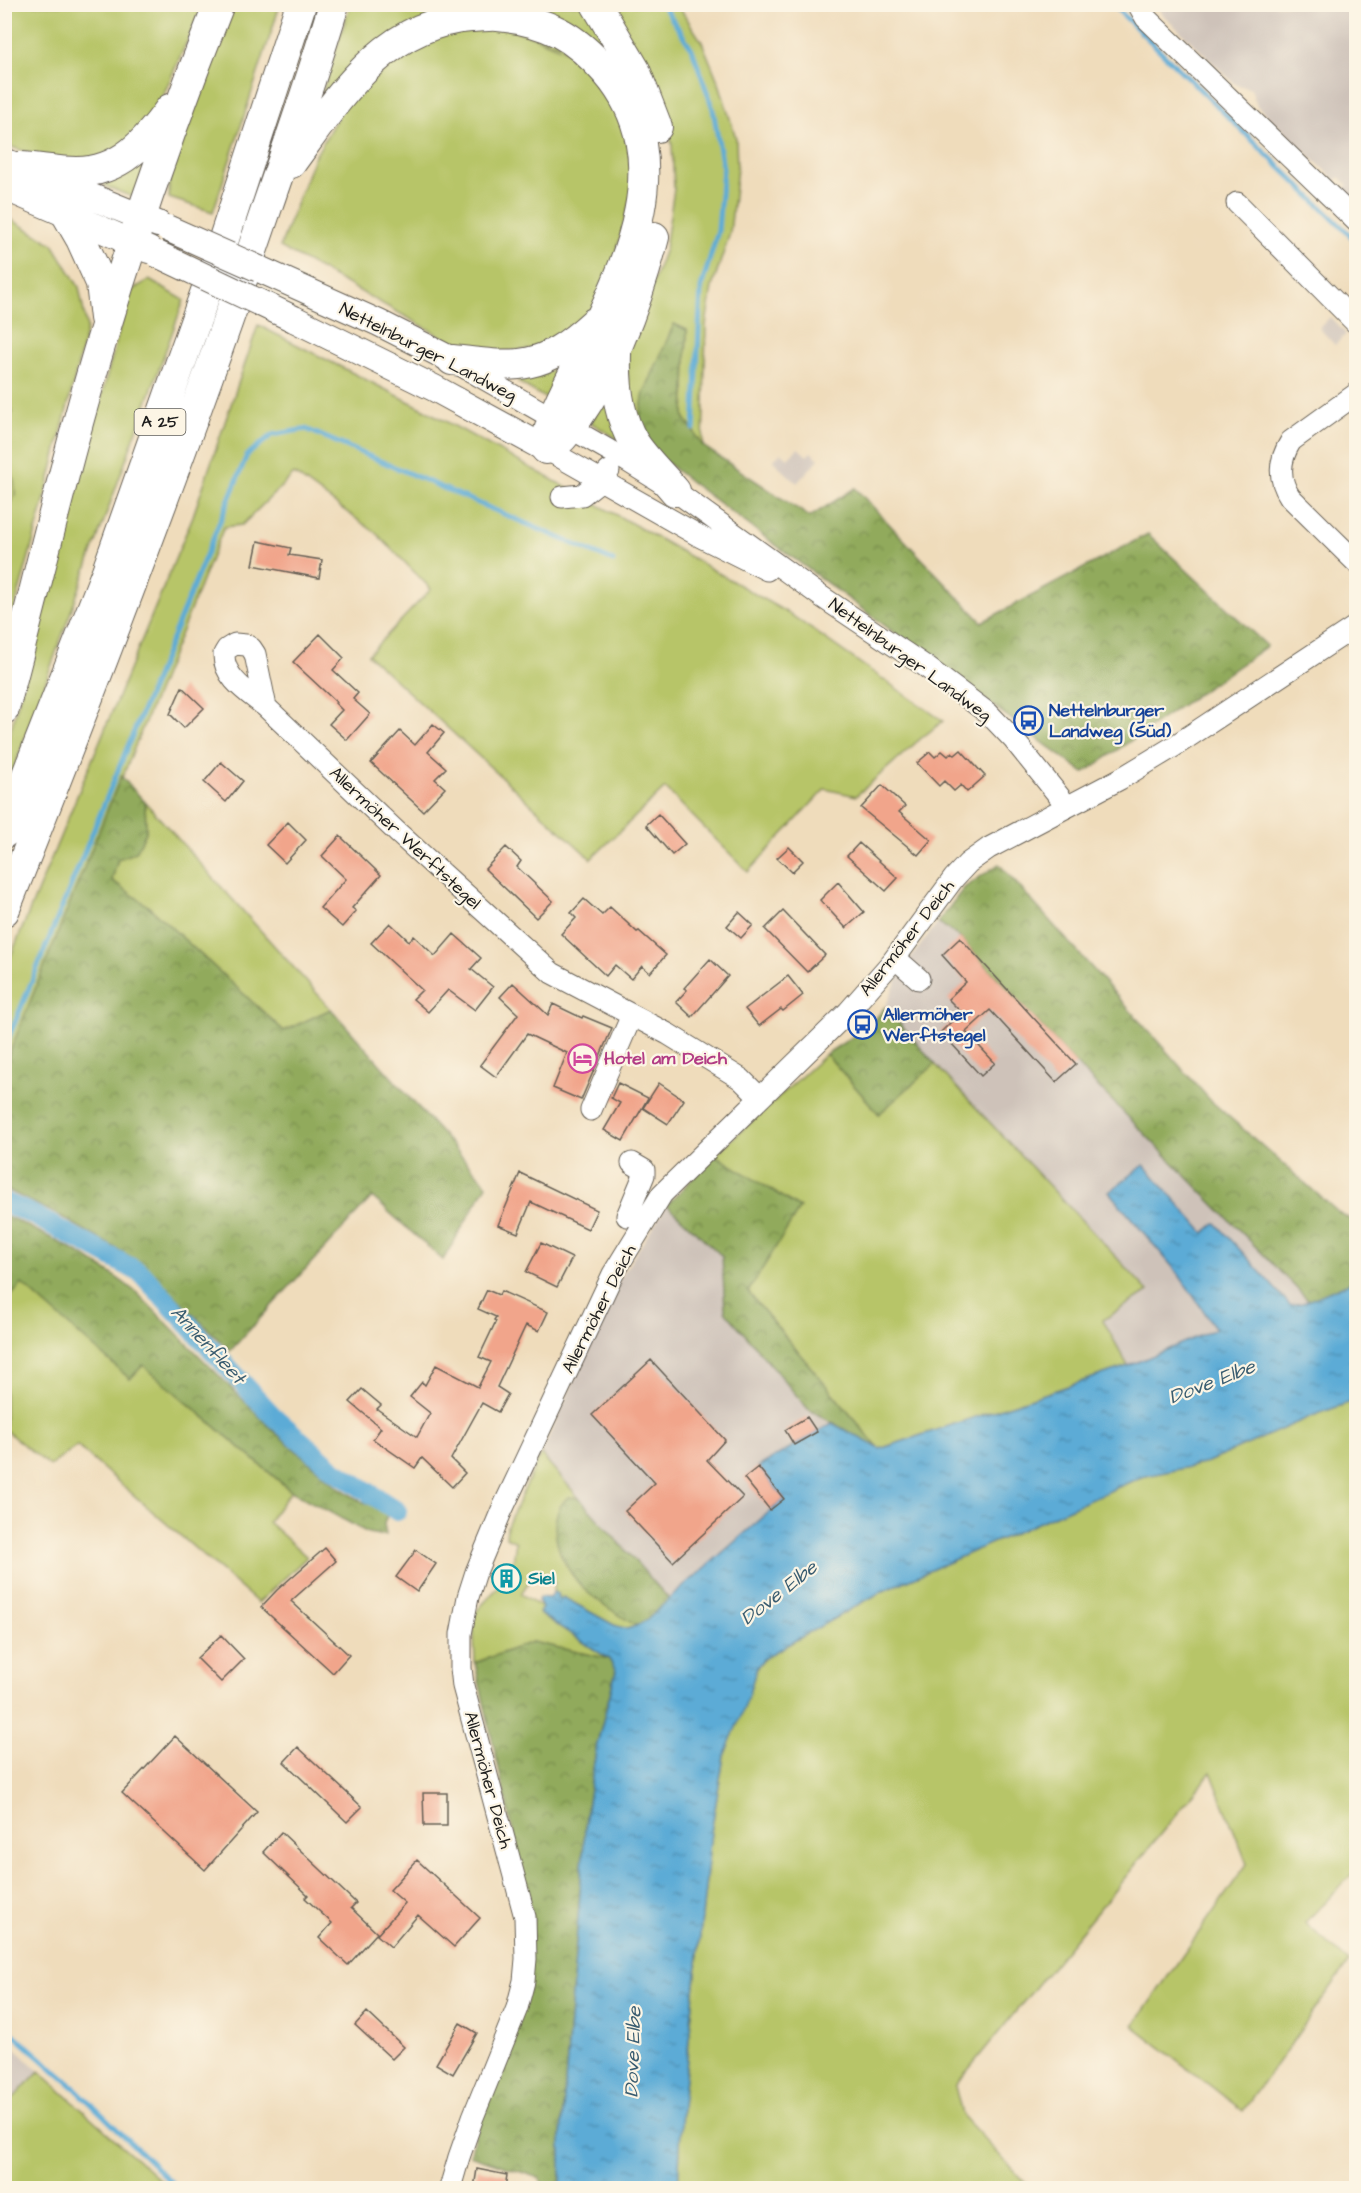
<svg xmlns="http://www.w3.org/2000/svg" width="1361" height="2193" viewBox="0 0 1361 2193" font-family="'Architects Daughter',sans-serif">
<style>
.industrial{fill:#cec2b9}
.green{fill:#b7c567;stroke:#6a7042;stroke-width:1.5}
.forest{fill:url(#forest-crowns);stroke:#56633c;stroke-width:1.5}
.park{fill:url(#park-tufts);stroke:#6a7042;stroke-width:1.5}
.water{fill:url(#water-ripples);stroke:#3c6479;stroke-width:1.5}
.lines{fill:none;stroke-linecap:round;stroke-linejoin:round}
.stream{stroke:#5cabd6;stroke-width:5}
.canal{stroke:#5cabd6;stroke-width:20}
.building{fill:#f1a58b}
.minor-casing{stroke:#665f54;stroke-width:23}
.major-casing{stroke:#665f54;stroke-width:28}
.highway-casing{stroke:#665f54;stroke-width:32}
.minor{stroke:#fff;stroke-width:21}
.major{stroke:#fff;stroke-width:26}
.highway{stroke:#fff;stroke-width:30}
.major-bridge-casing{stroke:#665f54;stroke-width:28;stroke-linecap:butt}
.major-bridge{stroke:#fff;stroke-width:26}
.labels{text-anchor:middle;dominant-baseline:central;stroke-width:4.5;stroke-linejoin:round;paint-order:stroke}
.shield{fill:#fcf5e5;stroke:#5f5d58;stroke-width:1.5}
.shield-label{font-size:16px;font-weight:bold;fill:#1c1c1c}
.street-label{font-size:18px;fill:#1c1c1c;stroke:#fcf5e5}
.transit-label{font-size:18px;font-weight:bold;fill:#164399;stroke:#fcf5e5;text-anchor:start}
.hotel-label{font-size:18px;font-weight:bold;fill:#b23c85;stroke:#fcf5e5;text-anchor:start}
.culture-label{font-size:18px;font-weight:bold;fill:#0d838f;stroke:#fcf5e5;text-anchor:start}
.water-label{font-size:20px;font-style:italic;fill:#395c70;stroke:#fcf5e5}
</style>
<defs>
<pattern id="forest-crowns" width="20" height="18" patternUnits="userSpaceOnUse" patternTransform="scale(1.5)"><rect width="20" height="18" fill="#91aa5c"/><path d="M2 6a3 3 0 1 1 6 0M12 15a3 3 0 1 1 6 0" fill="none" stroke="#768a4b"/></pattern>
<pattern id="park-tufts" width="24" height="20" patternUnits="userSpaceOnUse" patternTransform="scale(1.5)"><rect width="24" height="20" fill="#b7c567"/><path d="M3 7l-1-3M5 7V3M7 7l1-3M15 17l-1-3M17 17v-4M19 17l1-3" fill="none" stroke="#9da959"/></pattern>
<pattern id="water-ripples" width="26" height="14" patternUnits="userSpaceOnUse" patternTransform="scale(1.5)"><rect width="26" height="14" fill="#5cabd6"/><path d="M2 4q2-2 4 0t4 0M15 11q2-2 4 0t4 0" fill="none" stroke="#4b8aad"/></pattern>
</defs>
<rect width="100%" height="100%" fill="#fcf5e5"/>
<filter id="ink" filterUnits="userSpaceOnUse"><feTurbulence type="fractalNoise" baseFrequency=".0167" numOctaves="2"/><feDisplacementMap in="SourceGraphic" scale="12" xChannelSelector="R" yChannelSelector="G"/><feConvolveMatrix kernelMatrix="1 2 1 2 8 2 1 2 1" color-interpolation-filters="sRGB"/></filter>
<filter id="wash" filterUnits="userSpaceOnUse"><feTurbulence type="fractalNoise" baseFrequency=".008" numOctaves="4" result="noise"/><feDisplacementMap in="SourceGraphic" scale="24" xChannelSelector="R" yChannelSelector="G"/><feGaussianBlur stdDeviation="1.35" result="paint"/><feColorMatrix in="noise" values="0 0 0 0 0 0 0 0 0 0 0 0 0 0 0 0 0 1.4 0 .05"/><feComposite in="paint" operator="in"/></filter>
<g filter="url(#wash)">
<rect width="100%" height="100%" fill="#efdcbb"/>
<path class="industrial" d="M 1159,5 L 1356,5 L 1356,202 L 1344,190 L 1348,185 L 1339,177 L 1336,181 L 1257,106 L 1251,89 L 1235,84 L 1160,12 Z
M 1330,317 L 1346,334 L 1335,345 L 1319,328 Z
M 798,448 L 807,456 L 811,452 L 819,459 L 797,483 L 773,461 L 781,452 L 788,458 Z
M 938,922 L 960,938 L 1076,1064 L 1309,1301 L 1292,1306 L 1286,1303 L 1215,1223 L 1204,1233 L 1177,1272 L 1216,1329 L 1128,1366 L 1103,1320 L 1148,1290 L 935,1064 L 885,1007 L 901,971 Z
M 667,1205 L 722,1256 L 725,1311 L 808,1409 L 832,1423 L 758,1467 L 784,1499 L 669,1599 L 541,1454 L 620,1278 Z
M 4,2038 L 39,2071 L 5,2107 L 4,2107 Z"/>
<path class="green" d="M 4,5 L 203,5 L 158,107 L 125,145 L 88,162 L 39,156 L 5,145 Z
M 233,5 L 280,5 L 213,212 L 169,198 L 169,173 Z
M 350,5 L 587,5 L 621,74 L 465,8 L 317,109 Z
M 608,5 L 678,5 L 702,42 L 720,86 L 736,138 L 737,168 L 730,233 L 712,287 L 706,325 L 703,446 L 684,417 L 687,330 L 674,324 L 638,426 L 629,400 L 627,353 L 665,249 L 674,189 L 672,145 L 661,103 Z
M 496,25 L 567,47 L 625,120 L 634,185 L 604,299 L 545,348 L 473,354 L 280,247 L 313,160 L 343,107 L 415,41 Z
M 146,159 L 137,199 L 105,186 L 104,183 L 132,171 Z
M 5,216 L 53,244 L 79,287 L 87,328 L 43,506 L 5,643 L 5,512 L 15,494 L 14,480 L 4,457 L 5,424 L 13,412 L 4,397 Z
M 149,280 L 184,300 L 5,793 L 5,751 L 130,291 Z
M 258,325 L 418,406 L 642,529 L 791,615 L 943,721 L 919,740 L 856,796 L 825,789 L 748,872 L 665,788 L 591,859 L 368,655 L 431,589 L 376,533 L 294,474 L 242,525 L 224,527 L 5,1067 L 5,970 L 193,516 Z
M 564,365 L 550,401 L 518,382 L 521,378 L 538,376 Z
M 606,391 L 621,441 L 591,423 Z
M 145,802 L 331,1009 L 284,1031 L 149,907 L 111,880 L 118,859 L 136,852 L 146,832 Z
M 826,1054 L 879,1114 L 935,1064 L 1148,1291 L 1103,1320 L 1128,1366 L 879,1449 L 748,1292 L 715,1155 Z
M 22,1283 L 130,1379 L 143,1365 L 291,1491 L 268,1522 L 307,1557 L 258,1603 L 77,1446 L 50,1466 L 5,1430 L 4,1302 Z
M 1356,1400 L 1356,1870 L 1305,1923 L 1349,1962 L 1243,2111 L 1133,2026 L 1247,1864 L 1211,1772 L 955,2086 L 962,2115 L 1030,2188 L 678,2188 L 682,2106 L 711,1832 L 724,1756 L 744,1706 L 757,1667 L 764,1658 L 881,1592 L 1141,1477 L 1203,1464 L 1312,1416 Z
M 541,1454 L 579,1498 L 568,1497 L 559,1510 L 584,1589 L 636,1626 L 627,1629 L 614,1625 L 563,1597 L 561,1600 L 553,1592 L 555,1583 L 551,1574 C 534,1575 529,1580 521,1594 L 543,1608 L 539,1613 L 609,1659 L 532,1642 L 475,1663 L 473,1615 L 500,1585 L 511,1589 L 521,1575 L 512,1568 L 516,1542 L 506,1537 L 507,1526 Z
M 39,2071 L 169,2188 L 5,2188 L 5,2107 Z"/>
<path class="forest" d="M 674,324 L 687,330 L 684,417 L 703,446 L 810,517 L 855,488 L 982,622 L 1148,534 L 1267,646 L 1084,773 L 692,483 L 662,459 L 638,426 L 644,393 Z
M 121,776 L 145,802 L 146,832 L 136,852 L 118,859 L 112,880 L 149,907 L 284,1031 L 331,1009 L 487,1185 L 443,1260 L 372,1197 L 230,1351 L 143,1264 L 60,1216 L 5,1189 L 5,1064 Z
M 999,864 L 1211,1101 L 1338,1212 L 1356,1223 L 1356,1280 L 1309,1301 L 1076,1064 L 960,938 L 938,922 L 964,888 Z
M 885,1007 L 935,1064 L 879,1114 L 826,1054 L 871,1025 Z
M 715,1155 L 800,1208 L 748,1292 L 879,1449 L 808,1409 L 725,1311 L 722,1256 L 667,1205 Z
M 5,1217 L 9,1217 C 54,1239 98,1261 137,1293 L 275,1432 L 337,1486 L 360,1501 L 389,1509 L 384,1524 L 386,1535 L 379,1535 L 368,1533 L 291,1491 L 143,1365 L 130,1379 L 22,1284 L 5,1302 Z
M 568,1497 L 579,1498 L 669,1599 L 647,1620 L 636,1626 C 619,1614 598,1603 583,1588 C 562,1567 541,1522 568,1497 Z
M 532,1642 L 609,1659 L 616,1671 L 597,1744 L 586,1816 L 561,2136 L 561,2188 L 546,2188 L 539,2178 L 470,2155 L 533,1920 L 475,1663 Z"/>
<path class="park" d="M 4,457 L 14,480 L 15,495 L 5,512 Z"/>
<path class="water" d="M 1144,1165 L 1204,1233 L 1216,1223 L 1290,1305 L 1303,1303 L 1356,1280 L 1356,1400 L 1312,1416 L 1203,1464 L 1141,1477 L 881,1592 L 764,1658 L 757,1667 L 745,1706 L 724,1756 L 711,1832 L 682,2106 L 678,2188 L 561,2188 L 561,2136 L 586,1816 L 597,1744 L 616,1671 L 609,1659 L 539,1613 L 542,1608 L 538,1600 L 540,1597 L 549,1598 L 553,1592 L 558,1594 L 557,1597 L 561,1599 L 563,1597 L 614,1625 L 627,1629 L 636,1626 L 647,1620 L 669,1599 L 784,1499 L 758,1467 L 832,1423 L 880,1449 L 1128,1366 L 1216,1329 L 1177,1272 L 1109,1192 Z"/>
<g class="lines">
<path class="stream" d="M 662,4 L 692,49 L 713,109 L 723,169 L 718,231 L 701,288 L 694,429
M 1112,4 L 1356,241
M 4,1049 L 247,455 L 272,435 L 306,429 L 613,561
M 4,2026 L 75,2088 L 172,2183"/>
<path class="canal" d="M 4,1202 L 33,1215 L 141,1273 L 273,1416 L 333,1469 L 397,1511"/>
</g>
<g id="blocks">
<path class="building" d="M 258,541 L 291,548 L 289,555 L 322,560 L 319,578 L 253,565 Z
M 320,634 L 344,658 L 333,670 L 358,693 L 353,699 L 370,714 L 347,740 L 329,724 L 342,710 L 335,703 L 336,702 L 293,662 Z
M 182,687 L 204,708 L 184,728 L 170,714 Z
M 433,724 L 444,733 L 428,752 L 446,768 L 435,779 L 445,788 L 423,811 L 371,763 L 400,731 L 415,745 Z
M 961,750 L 985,776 L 967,792 L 961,785 L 954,791 L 944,781 L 939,786 L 917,763 L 930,752 L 935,757 L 942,751 L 948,756 L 952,752 L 955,755 Z
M 221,762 L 243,781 L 226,802 L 204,782 Z
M 882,785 L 905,806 L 899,812 L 931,840 L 918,855 L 861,808 Z
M 658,814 L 685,844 L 672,855 L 646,825 Z
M 288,822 L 306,840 L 285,863 L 266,845 Z
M 340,836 L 381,875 L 352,908 L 356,911 L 342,927 L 320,908 L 346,879 L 322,856 Z
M 859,843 L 898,878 L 886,891 L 847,856 Z
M 506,847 L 521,861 L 517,867 L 553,901 L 536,918 L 485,869 Z
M 789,847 L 803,861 L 792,872 L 777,858 Z
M 838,882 L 864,912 L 846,928 L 820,900 Z
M 584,899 L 602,915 L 610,907 L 637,932 L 639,931 L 666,955 L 650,973 L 642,966 L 631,979 L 615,965 L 606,976 L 561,934 L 576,918 L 571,913 Z
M 783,911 L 825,955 L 807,972 L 765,929 Z
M 739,912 L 753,925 L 741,938 L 727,926 Z
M 390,923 L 409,941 L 414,936 L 435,956 L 454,934 L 481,958 L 471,969 L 493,987 L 475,1010 L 448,990 L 428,1012 L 413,999 L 422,990 L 371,943 Z
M 960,938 L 1076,1064 L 1056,1082 L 990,1010 L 966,1032 L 995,1063 L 981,1076 L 941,1032 L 961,1012 L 948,999 L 966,982 L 942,955 Z
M 710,959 L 728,976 L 692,1017 L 676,1002 L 687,990 L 684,988 Z
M 788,976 L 803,995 L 783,1011 L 781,1009 L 759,1026 L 745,1009 Z
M 513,983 L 548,1015 L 553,1004 L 582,1018 L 583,1016 L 612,1028 L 581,1100 L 553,1088 L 567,1053 L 527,1034 L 496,1077 L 480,1065 L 518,1014 L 500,997 Z
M 618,1083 L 648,1098 L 623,1141 L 604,1130 L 620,1103 L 611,1098 Z
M 659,1083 L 684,1100 L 668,1124 L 643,1108 Z
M 520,1173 L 597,1210 L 588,1229 L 531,1202 L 518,1233 L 498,1225 Z
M 541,1243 L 572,1258 L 557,1287 L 526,1272 Z
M 487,1290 L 499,1295 L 501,1291 L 548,1312 L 539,1331 L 526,1325 L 497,1387 L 508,1394 L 498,1412 L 482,1403 L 451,1459 L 465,1473 L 452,1487 L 422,1458 L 415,1468 L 373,1439 L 381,1428 L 350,1402 L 362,1389 L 381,1405 L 377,1409 L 417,1437 L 430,1413 L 410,1397 L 422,1382 L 425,1385 L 436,1365 L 478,1387 L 491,1362 L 479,1357 L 496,1321 L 494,1320 L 496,1317 L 478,1309 Z
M 651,1360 L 725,1440 L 707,1460 L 743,1497 L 673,1562 L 625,1511 L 655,1483 L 592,1415 Z
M 807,1417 L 817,1432 L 794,1445 L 785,1430 Z
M 758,1467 L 784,1499 L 770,1510 L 744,1478 Z
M 325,1548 L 336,1561 L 291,1601 L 349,1655 L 333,1673 L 261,1607 L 277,1590 Z
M 416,1550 L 436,1564 L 417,1592 L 396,1577 Z
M 221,1635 L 244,1659 L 221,1682 L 197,1658 Z
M 175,1736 L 257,1812 L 205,1870 L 122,1793 Z
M 298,1747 L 362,1807 L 347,1822 L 284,1762 Z
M 423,1793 L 447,1793 L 447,1826 L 424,1826 Z
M 281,1832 L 356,1903 L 351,1908 L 377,1933 L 348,1965 L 319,1938 L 332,1923 L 305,1898 L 308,1895 L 263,1852 Z
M 417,1860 L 480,1918 L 454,1947 L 418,1915 L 391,1947 L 377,1935 L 405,1903 L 390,1890 Z
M 367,2012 L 404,2047 L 392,2059 L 355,2025 Z
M 460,2023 L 477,2033 L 453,2074 L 436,2064 Z
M 477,2169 L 507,2175 L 505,2188 L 474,2188 Z"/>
</g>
</g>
<g filter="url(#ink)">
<use href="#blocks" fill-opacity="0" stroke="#665f54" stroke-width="1.5"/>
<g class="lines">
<defs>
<path id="minor" d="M 1138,4 L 1146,18 L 1356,221
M 1237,203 L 1356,323
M 460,365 L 619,456 L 675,491 L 822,597 L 925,666 L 989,714 L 1013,739 L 1067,806
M 1356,394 L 1291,441 C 1279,460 1278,479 1290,497 L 1356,562
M 546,449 L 701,537 L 767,570
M 562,497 L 582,495 L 601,480 L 609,471
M 266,707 C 249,693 223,678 224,654 L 227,649 L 235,644 L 246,645 L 251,648 L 255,654 L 266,707 L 397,832 L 552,973 L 668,1034 L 741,1079 L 760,1098
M 895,958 L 919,979
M 591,1110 L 632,1015
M 627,1216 L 644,1175 L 644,1170 L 632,1163
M 450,2188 L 459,2157 L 473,2117 L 517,2008 L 524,1981 L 526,1959 L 525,1917 L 463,1686 L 461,1668 L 461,1634 L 468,1597 L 476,1572 L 501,1512 L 613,1274 L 662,1194 L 848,1012 L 892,962 L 954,878 L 968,863 L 989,848 L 1120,779 L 1173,747 L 1356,626"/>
<path id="major" d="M 4,161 L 158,224
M 4,187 L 149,250
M 259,269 L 379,323 L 452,360
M 294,319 L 434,388 L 546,449"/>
<path id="highway" d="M 596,4 L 635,70 L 657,127
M 291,163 C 338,99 383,23 471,17 C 480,17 490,15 498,16 C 548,21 575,36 607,73 C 683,162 623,273 580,361 C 567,388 548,419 546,449
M 20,167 C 39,168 58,172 77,172 C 120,172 147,141 170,109
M 66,213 L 81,239 L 101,283 L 105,318
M 616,354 C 615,383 618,415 633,441 C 644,459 662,475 675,491
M 452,360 C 520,368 541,371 594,323
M 551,447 C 563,440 568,430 576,420 C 613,367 638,300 654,237
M 4,709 C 38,581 67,452 106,326 C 139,217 177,110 219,4
M 4,833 L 107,571 L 216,263 L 301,4
M 4,911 C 97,678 187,444 267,207 C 290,140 314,73 334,4"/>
</defs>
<use href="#minor" class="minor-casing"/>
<use href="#major" class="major-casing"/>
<use href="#highway" class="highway-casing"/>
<use href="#minor" class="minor"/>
<use href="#major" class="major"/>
<use href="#highway" class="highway"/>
<defs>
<path id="major-bridge" d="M 167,228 L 259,269
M 157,254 L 294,319"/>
</defs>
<use href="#major-bridge" class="major-bridge-casing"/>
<use href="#major-bridge" class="major-bridge"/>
</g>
</g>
<defs>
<symbol id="bus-ring" viewBox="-11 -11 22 22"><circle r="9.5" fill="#fcf5e5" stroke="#1a4fb4" stroke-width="1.5"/><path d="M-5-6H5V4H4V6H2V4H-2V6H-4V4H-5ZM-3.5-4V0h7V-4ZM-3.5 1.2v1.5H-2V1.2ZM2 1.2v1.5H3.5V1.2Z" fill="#1a4fb4"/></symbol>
<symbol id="hotel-ring" viewBox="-11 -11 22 22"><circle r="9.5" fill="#fcf5e5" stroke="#d1479c" stroke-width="1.5"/><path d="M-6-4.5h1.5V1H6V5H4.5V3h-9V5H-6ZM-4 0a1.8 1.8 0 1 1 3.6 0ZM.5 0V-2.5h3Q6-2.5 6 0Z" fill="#d1479c"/></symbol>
<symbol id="building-ring" viewBox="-11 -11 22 22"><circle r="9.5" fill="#fcf5e5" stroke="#0f9aa8" stroke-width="1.5"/><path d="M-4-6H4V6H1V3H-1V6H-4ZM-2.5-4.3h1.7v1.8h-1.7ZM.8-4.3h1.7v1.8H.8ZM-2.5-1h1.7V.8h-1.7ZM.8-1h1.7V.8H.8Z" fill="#0f9aa8"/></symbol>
</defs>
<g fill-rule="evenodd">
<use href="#bus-ring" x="1012" y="704" width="33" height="33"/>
<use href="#bus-ring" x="846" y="1008" width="33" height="33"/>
<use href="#hotel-ring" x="566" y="1042" width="33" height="33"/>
<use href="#building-ring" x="490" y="1562" width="33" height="33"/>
</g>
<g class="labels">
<rect class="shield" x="134.5" y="409" width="51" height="26" rx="4.5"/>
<g class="shield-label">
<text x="160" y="422">A 25</text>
</g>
<g class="street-label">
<text transform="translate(428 352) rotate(27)">Nettelnburger Landweg</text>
<text transform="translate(910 660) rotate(36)">Nettelnburger Landweg</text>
<text transform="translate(405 838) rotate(43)">Allermöher Werftstegel</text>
<text transform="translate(907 938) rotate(-52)">Allermöher Deich</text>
<text transform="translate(599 1309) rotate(-63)">Allermöher Deich</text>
<text transform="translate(488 1780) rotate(75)">Allermöher Deich</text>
</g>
<g class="transit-label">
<text x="1049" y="710">Nettelnburger<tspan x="1049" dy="21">Landweg (Süd)</tspan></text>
<text x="883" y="1014">Allermöher<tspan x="883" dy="21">Werftstegel</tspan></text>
</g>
<g class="hotel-label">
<text x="604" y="1058">Hotel am Deich</text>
</g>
<g class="culture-label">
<text x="528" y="1578">Siel</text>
</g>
<g class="water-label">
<text transform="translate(208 1345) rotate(47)">Annenfleet</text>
<text transform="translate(1212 1382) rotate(-21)">Dove Elbe</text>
<text transform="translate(779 1593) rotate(-38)">Dove Elbe</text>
<text transform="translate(633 2052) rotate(-88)">Dove Elbe</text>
</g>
</g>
<rect width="1361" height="2193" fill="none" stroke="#fcf5e5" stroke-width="24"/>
</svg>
